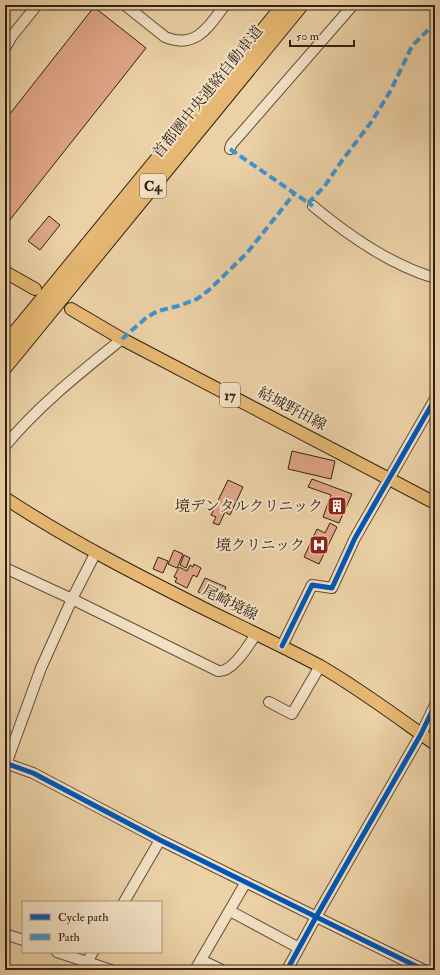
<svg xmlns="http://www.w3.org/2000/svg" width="440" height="975" viewBox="0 0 440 975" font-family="'IM FELL Double Pica','Noto Serif JP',serif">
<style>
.building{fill:#e0a688;stroke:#302214}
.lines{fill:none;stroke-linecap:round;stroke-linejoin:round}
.minor-casing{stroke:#5f4e38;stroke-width:12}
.major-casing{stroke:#302214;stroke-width:14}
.highway-casing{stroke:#302214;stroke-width:16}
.minor{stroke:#f3e1c5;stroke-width:10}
.major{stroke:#e6b873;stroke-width:12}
.highway{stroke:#e6b873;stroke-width:14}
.quiet{stroke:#3d95d3;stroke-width:4;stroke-dasharray:8 4;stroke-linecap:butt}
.cycleway-casing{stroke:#f3e1c5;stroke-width:8}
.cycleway{stroke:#0057b8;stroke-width:5}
.labels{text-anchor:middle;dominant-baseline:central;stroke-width:4;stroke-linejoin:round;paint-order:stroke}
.shield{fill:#f3e1c5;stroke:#6a5b49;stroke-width:1}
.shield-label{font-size:14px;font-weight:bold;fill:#302214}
.street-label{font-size:15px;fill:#302214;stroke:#f3e1c5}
.poi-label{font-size:15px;fill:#302214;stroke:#f3e1c5;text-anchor:end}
</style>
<rect width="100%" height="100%" fill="#ecd1a6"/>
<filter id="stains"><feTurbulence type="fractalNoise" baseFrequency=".005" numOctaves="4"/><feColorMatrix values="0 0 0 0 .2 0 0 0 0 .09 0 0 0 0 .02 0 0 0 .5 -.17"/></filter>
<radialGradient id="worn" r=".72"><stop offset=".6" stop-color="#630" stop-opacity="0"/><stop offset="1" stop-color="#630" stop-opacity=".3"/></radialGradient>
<path class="building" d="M 94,7 L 146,48 L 5,226 L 5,120 Z
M 49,216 L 60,225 L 40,250 L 28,241 Z
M 292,451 L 335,461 L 331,479 L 288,469 Z
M 312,479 L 352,494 L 339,523 L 323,517 L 331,495 L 308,487 Z
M 228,480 L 243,487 L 230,515 L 225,512 L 219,525 L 213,523 L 216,517 L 211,515 Z
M 330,523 L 337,527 L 319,564 L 304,557 L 317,529 L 325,533 Z
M 174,550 L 183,554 L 177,568 L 168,564 Z
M 184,555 L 190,558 L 186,568 L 180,565 Z
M 158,557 L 168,561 L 163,573 L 153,569 Z
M 194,564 L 201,568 L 197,577 L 193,575 L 187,588 L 175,582 L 177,578 L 174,577 L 179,567 L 187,571 L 190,565 L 193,567 Z
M 205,578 L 226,587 L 219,602 L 198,592 Z"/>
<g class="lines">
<defs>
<path id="minor" d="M 125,5 L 165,37 C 196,50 209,26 225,5
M 5,48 L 12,36 L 37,5
M 230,149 L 231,145 L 353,5
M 313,206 C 349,236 390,265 435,278
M 5,446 C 39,405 81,372 122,339
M 5,568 L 72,599 L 218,671 C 232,673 249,645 256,634
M 282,646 L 312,585 L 332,588 L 355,538 L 435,399
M 269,702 L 292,714 L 320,666
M 5,763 L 33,773 L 160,840 L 424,970
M 5,767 L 41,668 L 72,599 L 96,552
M 124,902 L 160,840
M 230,911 L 299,948
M 5,934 L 23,940
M 57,952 L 111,970
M 201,960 L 222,970
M 82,970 L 93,952
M 195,970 L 246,882
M 287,970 L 316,917 L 421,734 L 435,705"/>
<path id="major" d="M 5,272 L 35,289
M 71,309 L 122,339 L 435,503
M 5,498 C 70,541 141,577 211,612 C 248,630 284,647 320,666 C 360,689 397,717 435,744"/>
<path id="highway" d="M 5,345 L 284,5
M 5,367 L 301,5"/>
</defs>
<use href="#minor" class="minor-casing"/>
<use href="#major" class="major-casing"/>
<use href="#highway" class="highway-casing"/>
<use href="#minor" class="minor"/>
<use href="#major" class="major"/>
<use href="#highway" class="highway"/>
<path class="quiet" d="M 230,149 L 313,206
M 308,203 L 324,187 L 341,162 L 372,121 L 391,90 L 412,46 L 435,23
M 5,280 L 9,274
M 122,339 L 147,317 L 158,311 L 178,306 L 197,299 L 209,290 L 247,253 L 294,194"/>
<defs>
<path id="cycleway" d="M 282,646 L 312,585 L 332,588 L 355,538 L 435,399
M 5,763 L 33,773 L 160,840 L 424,970
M 287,970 L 316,917 L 421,734 L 435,705"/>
</defs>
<use href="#cycleway" class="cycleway-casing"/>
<use href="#cycleway" class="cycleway"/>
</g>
<defs>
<symbol id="building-square" viewBox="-11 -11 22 22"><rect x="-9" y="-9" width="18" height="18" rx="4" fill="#8f2418" stroke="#f3e1c5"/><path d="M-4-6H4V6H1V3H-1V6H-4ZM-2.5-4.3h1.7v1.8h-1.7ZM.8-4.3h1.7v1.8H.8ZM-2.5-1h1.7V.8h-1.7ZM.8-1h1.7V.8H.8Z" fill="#fff"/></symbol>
<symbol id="hospital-square" viewBox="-11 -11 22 22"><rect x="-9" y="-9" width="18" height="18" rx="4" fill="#8f2418" stroke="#f3e1c5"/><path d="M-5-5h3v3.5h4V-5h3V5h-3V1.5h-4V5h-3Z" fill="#fff"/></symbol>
</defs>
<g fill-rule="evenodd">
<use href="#building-square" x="326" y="495" width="22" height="22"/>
<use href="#hospital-square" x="308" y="534" width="22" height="22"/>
</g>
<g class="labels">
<g class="shield">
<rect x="140" y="174" width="26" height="24" rx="3"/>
<rect x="220" y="383" width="20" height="24" rx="3"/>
</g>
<g class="shield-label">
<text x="153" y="186">C4</text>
<text x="230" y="395">17</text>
</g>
<g class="street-label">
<text transform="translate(208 92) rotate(-51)">首都圏中央連絡自動車道</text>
<text transform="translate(292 409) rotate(28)">結城野田線</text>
<text transform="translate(230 603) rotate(27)">尾崎境線</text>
</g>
<g class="poi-label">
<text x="323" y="506">境デンタルクリニック</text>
<text x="305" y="545">境クリニック</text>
</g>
</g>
<rect width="440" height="975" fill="none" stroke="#ecd1a6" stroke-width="20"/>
<rect x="6" y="6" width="428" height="963" fill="none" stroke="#302214" stroke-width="2"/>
<rect x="10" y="10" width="420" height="955" fill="none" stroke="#302214"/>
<rect x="22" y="901" width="140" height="52" fill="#f3e1c5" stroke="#a5957e"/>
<rect x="30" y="914" width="20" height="6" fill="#0057b8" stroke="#a5957e"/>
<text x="58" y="921" font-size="12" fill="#302214">Cycle path</text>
<rect x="30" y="934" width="20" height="6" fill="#3d95d3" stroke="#a5957e"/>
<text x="58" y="941" font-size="12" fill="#302214">Path</text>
<path d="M290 40v6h64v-6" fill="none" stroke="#302214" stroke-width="2"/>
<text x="296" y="40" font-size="12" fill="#302214" stroke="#f3e1c5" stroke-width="3" paint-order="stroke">50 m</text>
<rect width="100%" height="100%" filter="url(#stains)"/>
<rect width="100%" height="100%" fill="url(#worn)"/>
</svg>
